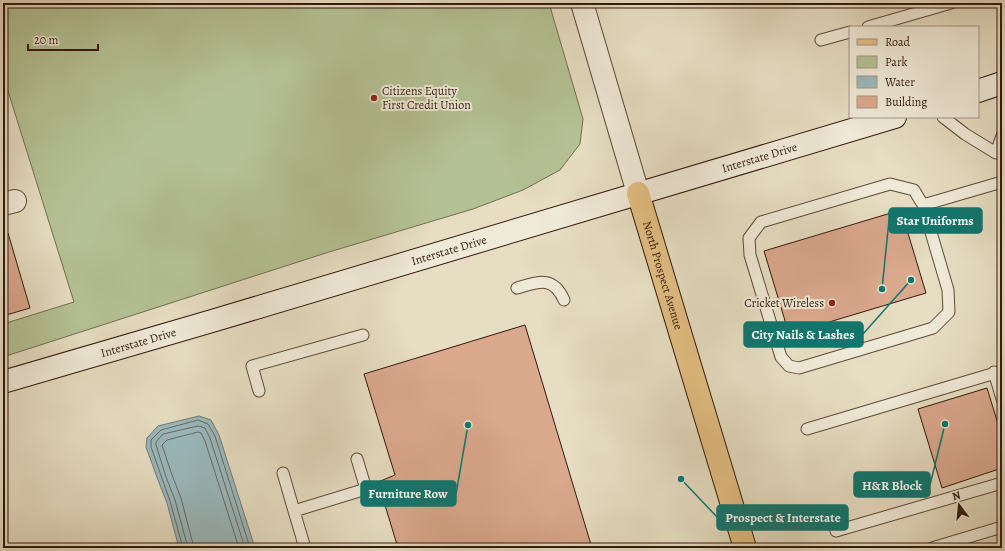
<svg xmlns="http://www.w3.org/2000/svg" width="1005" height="551" viewBox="0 0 1005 551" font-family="Alegreya,serif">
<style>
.green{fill:#b4c194;stroke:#736d50}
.water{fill:#9ab9bd;stroke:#707976}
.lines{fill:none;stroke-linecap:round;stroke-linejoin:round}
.shore{stroke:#666964;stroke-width:1}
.building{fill:#daa88d;stroke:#32190c}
.service-casing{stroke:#5f4a3a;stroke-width:13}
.minor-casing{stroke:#5f4a3a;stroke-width:24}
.tertiary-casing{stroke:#5f4a3a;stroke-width:24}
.secondary-casing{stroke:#32190c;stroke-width:24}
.primary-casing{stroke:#32190c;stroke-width:24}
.service{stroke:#efe9d7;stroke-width:11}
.minor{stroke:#efe9d7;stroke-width:22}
.tertiary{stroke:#efe9d7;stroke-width:22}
.secondary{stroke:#efe9d7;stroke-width:22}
.primary{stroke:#e3be81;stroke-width:22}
.poi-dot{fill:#8f2418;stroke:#efe9d7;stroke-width:1.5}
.labels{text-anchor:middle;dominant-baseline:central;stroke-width:4;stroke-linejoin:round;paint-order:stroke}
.poi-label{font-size:12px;fill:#32190c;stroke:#efe9d7;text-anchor:start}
.street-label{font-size:12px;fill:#32190c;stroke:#efe9d7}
.leader{fill:none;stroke:#0f766e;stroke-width:1.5}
.callout-dot{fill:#0f766e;stroke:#efe9d7;stroke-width:1.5}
.callout{fill:#0f766e;stroke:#0f766e;stroke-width:1.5}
.callout-label{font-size:13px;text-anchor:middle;font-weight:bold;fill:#fff}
</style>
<rect width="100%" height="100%" fill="#e6ddc2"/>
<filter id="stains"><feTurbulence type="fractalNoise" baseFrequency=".005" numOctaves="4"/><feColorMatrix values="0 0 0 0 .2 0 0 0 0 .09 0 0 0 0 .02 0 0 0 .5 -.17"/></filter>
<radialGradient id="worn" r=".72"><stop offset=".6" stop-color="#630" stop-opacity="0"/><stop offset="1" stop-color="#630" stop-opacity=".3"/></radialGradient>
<path class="green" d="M 3,3 L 549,3 L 583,119 L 580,144 L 560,170 L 523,190 L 473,209 L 329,252 L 3,357 L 3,324 L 74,302 L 3,75 Z"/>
<path class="water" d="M 199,416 L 211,420 L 219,435 L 255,548 L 179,548 L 167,503 L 158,480 L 146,447 L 147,438 L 158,426 Z"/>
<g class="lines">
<path class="shore" d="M 183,548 L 170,501 L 151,447 L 151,440 L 161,430 L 198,420 L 208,424 L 215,436 L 250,548
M 188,548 L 175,500 L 166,477 L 156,445 L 156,442 L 163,434 L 198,426 L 205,428 L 210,438 L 245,548
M 194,548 L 181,498 L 172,475 L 162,445 L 167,440 L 198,432 L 201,433 L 205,441 L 239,548"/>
</g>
<path class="building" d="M 901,210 L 926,293 L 789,334 L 764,251 Z
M 8,233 L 30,308 L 3,316 L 3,234 Z
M 525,325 L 592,548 L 398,548 L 378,482 L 395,475 L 364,374 Z
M 987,388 L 1002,437 L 1002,468 L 942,488 L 918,409 Z"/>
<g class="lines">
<defs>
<path id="service" d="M 868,27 L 951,3
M 821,40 L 850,32
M 943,117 L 965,134 L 996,153 L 1002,136
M 890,184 L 914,190 L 923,205 L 948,290 L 949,312 L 933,328 L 799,368 L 789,366 L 781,357 L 750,255 L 749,238 L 761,222 Z
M 923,205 L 1002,182
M 517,288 C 538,282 553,275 564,300
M 994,372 L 1002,399
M 259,391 L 252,366 L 363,335
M 807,429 L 1002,371
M 283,473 L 294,511 L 366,489 L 357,459
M 294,511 L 305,548
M 836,531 L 1002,483
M 932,548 L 1002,527"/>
<path id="minor" d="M 3,204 L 15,201"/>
<path id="tertiary" d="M 582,3 L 638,193"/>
<g id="secondary">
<path d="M 978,91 L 1002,83"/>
<path id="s1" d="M 3,382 L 212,321 L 895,117"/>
</g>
<g id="primary">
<path id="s2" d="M 638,193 L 745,548"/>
</g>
</defs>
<use href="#service" class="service-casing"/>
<use href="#minor" class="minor-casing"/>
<use href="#tertiary" class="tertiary-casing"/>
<use href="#secondary" class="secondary-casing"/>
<use href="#primary" class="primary-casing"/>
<use href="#service" class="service"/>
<use href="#minor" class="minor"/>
<use href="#tertiary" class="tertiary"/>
<use href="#secondary" class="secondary"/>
<use href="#primary" class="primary"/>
</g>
<g class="poi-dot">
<circle cx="374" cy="98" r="4"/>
<circle cx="832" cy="303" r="4"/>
</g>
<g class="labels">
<g class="poi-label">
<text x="382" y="91">Citizens Equity<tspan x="382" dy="14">First Credit Union</tspan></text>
<text x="824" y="303" text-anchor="end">Cricket Wireless</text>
</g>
<g class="street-label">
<text stroke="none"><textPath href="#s1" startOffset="789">Interstate Drive</textPath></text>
<text stroke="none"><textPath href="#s1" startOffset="465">Interstate Drive</textPath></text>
<text stroke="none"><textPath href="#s2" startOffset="86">North Prospect Avenue</textPath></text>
<text stroke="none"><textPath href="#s1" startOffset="141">Interstate Drive</textPath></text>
</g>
</g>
<path class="leader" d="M882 289L889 220M911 280L863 334M945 424L930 485M468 425L456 494M681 479L717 517"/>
<g class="callout-dot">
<circle cx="882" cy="289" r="4"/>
<circle cx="911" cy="280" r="4"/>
<circle cx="945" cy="424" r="4"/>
<circle cx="468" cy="425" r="4"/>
<circle cx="681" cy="479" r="4"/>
</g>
<g class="callout">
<rect x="889" y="208" width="93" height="25" rx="4"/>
<rect x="744" y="322" width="119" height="25" rx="4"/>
<rect x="854" y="472" width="76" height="25" rx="4"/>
<rect x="361" y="481" width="95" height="25" rx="4"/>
<rect x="717" y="505" width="131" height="25" rx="4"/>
</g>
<g class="callout-label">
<text x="935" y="225">Star Uniforms</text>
<text x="803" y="339">City Nails &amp; Lashes</text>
<text x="892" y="490">H&amp;R Block</text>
<text x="408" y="498">Furniture Row</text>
<text x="783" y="522">Prospect &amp; Interstate</text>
</g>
<rect width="1005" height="551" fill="none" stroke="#e6ddc2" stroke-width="16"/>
<rect x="4" y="4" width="997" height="543" fill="none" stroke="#32190c" stroke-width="2"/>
<rect x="8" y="8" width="989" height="535" fill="none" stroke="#32190c"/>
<rect x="849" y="26" width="130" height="92" fill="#efe9d7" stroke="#a39686"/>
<rect x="857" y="39" width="20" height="6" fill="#e3be81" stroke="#a39686"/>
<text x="885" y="46" font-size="12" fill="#32190c">Road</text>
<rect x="857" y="56" width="20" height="12" fill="#b4c194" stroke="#a39686"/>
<text x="885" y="66" font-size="12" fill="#32190c">Park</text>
<rect x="857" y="76" width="20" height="12" fill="#9ab9bd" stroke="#a39686"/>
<text x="885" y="86" font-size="12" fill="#32190c">Water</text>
<rect x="857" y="96" width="20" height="12" fill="#daa88d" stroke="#a39686"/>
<text x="885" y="106" font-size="12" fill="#32190c">Building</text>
<g transform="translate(959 505) rotate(344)" stroke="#efe9d7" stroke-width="3" paint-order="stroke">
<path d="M0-3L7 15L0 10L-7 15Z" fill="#32190c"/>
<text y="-6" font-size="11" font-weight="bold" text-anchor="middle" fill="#32190c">N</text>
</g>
<path d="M28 44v6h70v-6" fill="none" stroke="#32190c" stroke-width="2"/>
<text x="34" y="44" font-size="12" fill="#32190c" stroke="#efe9d7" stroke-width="3" paint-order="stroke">20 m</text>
<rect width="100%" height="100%" filter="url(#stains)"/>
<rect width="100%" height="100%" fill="url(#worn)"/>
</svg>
